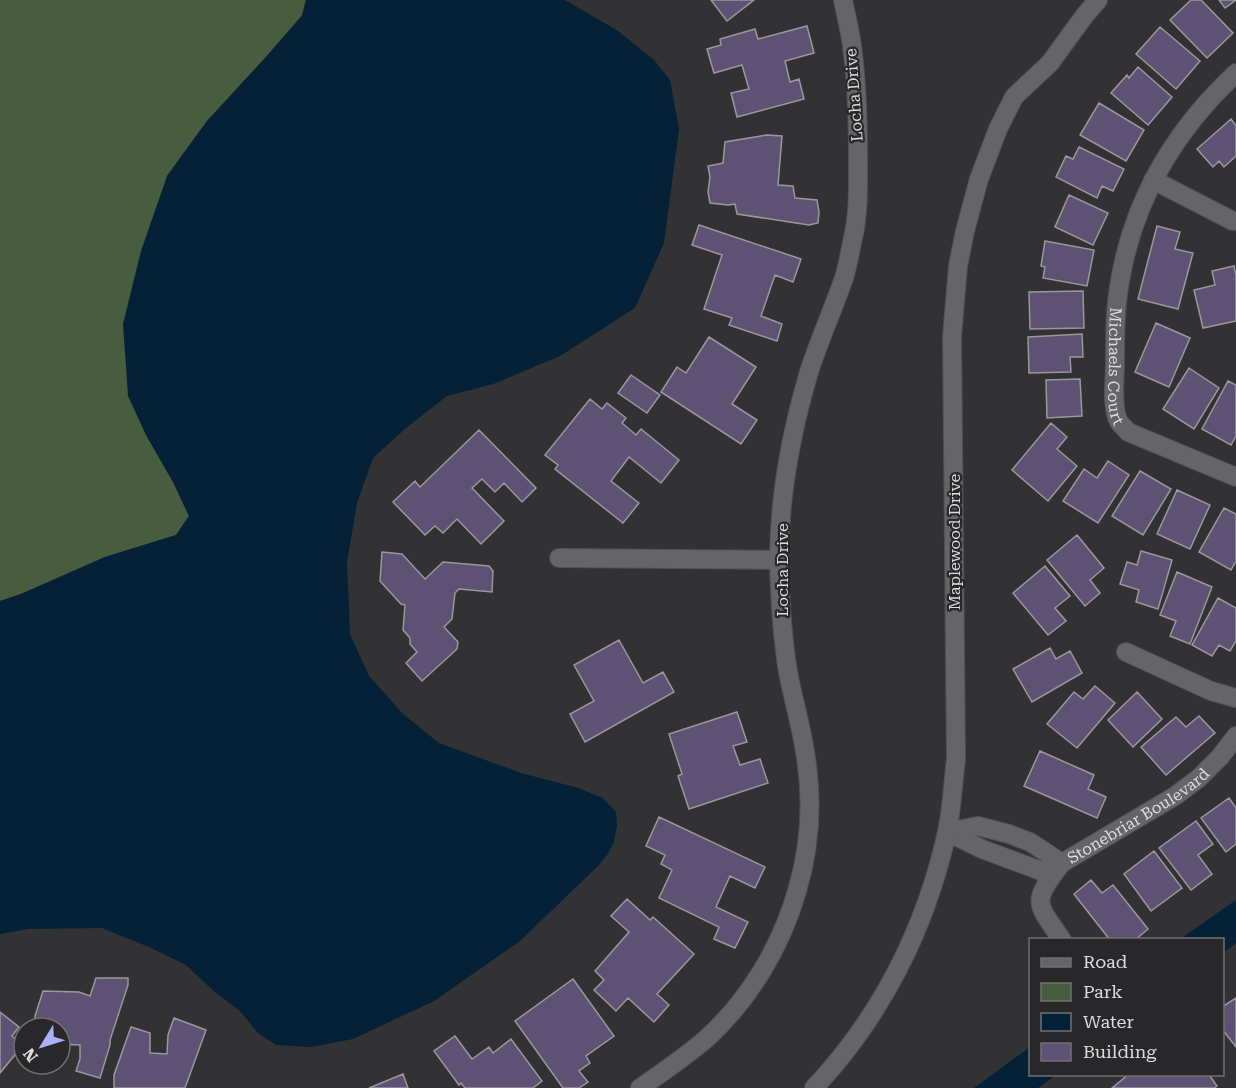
<svg xmlns="http://www.w3.org/2000/svg" width="1236" height="1088" viewBox="0 0 1236 1088" font-family="'Roboto Serif',serif">
<style>
.green{fill:#485c3f}
.water{fill:#052138}
.building{fill:#5d5273;stroke:#99989b;stroke-width:1.5}
.lines{fill:none;stroke-linecap:round;stroke-linejoin:round}
.minor-casing{stroke:#515053;stroke-width:20}
.minor{stroke:#656467;stroke-width:18}
.labels{text-anchor:middle;dominant-baseline:central;stroke-width:4.5;stroke-linejoin:round;paint-order:stroke}
.street-label{font-size:16px;fill:#dddddf;stroke:#28282a}
</style>
<rect width="100%" height="100%" fill="#323134"/>
<path class="green" d="M 0,0 L 306,0 L 302,15 L 265,58 L 207,121 L 167,176 L 129,396 L 146,435 L 173,482 L 189,516 L 176,535 L 105,557 L 21,594 L 0,601 Z"/>
<path class="water" d="M 306,0 L 565,0 L 618,31 L 654,60 L 670,80 L 679,129 L 664,243 L 635,308 L 560,356 L 493,384 L 447,396 L 406,428 L 373,458 L 357,503 L 347,562 L 350,634 L 369,676 L 403,714 L 439,743 L 521,773 L 578,788 L 603,798 L 616,812 L 617,826 L 614,841 L 608,854 L 597,867 L 520,941 L 434,1001 L 353,1039 L 311,1047 L 276,1045 L 258,1033 L 239,1010 L 217,994 L 186,965 L 149,947 L 102,928 L 28,929 L 0,934 L 0,601 L 21,594 L 105,557 L 176,535 L 189,516 L 173,482 L 146,435 L 128,396 L 123,324 L 141,251 L 167,176 L 207,121 L 265,58 L 302,16 Z
M 1236,900 L 1236,943 L 1223,953 L 1222,940 L 1180,939 Z
M 1030,1047 L 1030,1074 L 1056,1075 L 1038,1088 L 974,1088 Z"/>
<path class="building" d="M 711,0 L 754,0 L 727,21 Z
M 1191,0 L 1201,0 L 1233,33 L 1207,58 L 1170,20 Z
M 1219,0 L 1236,0 L 1225,8 Z
M 807,26 L 814,53 L 785,61 L 790,82 L 799,79 L 804,99 L 737,117 L 731,93 L 749,89 L 742,65 L 714,73 L 707,49 L 721,45 L 720,39 L 755,29 L 758,39 Z
M 1160,27 L 1200,61 L 1176,89 L 1136,54 Z
M 1138,67 L 1172,97 L 1148,125 L 1111,93 L 1127,75 L 1129,78 Z
M 1099,103 L 1144,130 L 1126,161 L 1080,135 Z
M 1231,119 L 1236,126 L 1236,156 L 1224,167 L 1219,161 L 1213,167 L 1197,149 Z
M 767,135 L 782,136 L 778,185 L 793,186 L 795,198 L 817,200 L 819,212 L 818,223 L 809,225 L 737,214 L 735,204 L 728,205 L 710,203 L 708,192 L 710,177 L 708,166 L 723,163 L 725,142 Z
M 1079,147 L 1124,169 L 1113,191 L 1102,186 L 1097,198 L 1056,177 L 1066,156 L 1073,159 Z
M 1069,195 L 1108,213 L 1093,245 L 1055,227 Z
M 699,225 L 801,259 L 793,282 L 775,275 L 761,316 L 782,324 L 777,341 L 729,325 L 732,318 L 704,309 L 722,255 L 692,245 Z
M 1157,226 L 1180,232 L 1175,249 L 1193,253 L 1178,309 L 1138,299 Z
M 1045,241 L 1094,250 L 1087,286 L 1043,278 L 1045,267 L 1041,266 Z
M 1234,266 L 1236,275 L 1236,321 L 1203,328 L 1194,290 L 1215,285 L 1212,271 Z
M 1083,291 L 1084,328 L 1030,329 L 1029,292 Z
M 1156,323 L 1190,338 L 1169,387 L 1135,372 Z
M 1082,334 L 1083,357 L 1070,357 L 1071,372 L 1029,373 L 1028,337 Z
M 709,337 L 756,367 L 732,404 L 757,420 L 741,444 L 661,392 L 677,367 L 686,373 Z
M 1189,368 L 1219,388 L 1194,429 L 1163,409 Z
M 631,375 L 660,395 L 647,413 L 618,393 Z
M 1080,379 L 1082,416 L 1047,418 L 1046,380 Z
M 1228,381 L 1236,385 L 1236,436 L 1231,445 L 1202,429 Z
M 590,399 L 602,409 L 607,403 L 626,418 L 622,423 L 636,435 L 641,429 L 679,460 L 661,483 L 629,457 L 611,481 L 639,503 L 623,523 L 555,469 L 558,465 L 545,455 Z
M 1051,423 L 1067,437 L 1057,449 L 1077,466 L 1048,501 L 1012,470 Z
M 479,430 L 536,488 L 522,502 L 504,483 L 495,492 L 482,479 L 472,488 L 504,521 L 481,544 L 457,519 L 443,533 L 435,526 L 425,535 L 393,502 L 415,481 L 420,487 Z
M 1108,461 L 1129,475 L 1098,523 L 1063,501 L 1084,469 L 1097,478 Z
M 1140,471 L 1171,489 L 1143,535 L 1112,516 Z
M 1177,490 L 1210,505 L 1190,549 L 1157,534 Z
M 1224,508 L 1236,514 L 1236,561 L 1231,570 L 1199,552 Z
M 1077,535 L 1104,568 L 1090,580 L 1100,593 L 1085,606 L 1047,560 Z
M 1141,551 L 1172,560 L 1158,609 L 1136,602 L 1139,590 L 1120,584 L 1127,562 L 1137,565 Z
M 382,552 L 402,554 L 425,579 L 443,562 L 489,566 L 493,571 L 492,592 L 459,589 L 455,593 L 452,619 L 444,627 L 458,642 L 457,649 L 422,681 L 406,663 L 417,652 L 410,644 L 410,638 L 403,630 L 405,605 L 401,604 L 380,581 Z
M 1045,566 L 1070,596 L 1055,608 L 1066,621 L 1048,635 L 1013,593 Z
M 1177,572 L 1212,587 L 1190,644 L 1170,636 L 1176,621 L 1160,615 Z
M 1218,598 L 1236,608 L 1236,641 L 1230,651 L 1219,645 L 1212,656 L 1192,645 Z
M 619,640 L 643,683 L 663,672 L 674,692 L 585,742 L 570,714 L 594,701 L 574,665 Z
M 1050,648 L 1056,659 L 1070,651 L 1082,673 L 1032,702 L 1013,669 Z
M 1095,686 L 1115,703 L 1077,748 L 1047,724 L 1074,692 L 1083,699 Z
M 1137,692 L 1162,719 L 1133,747 L 1108,720 Z
M 737,712 L 747,742 L 733,746 L 740,765 L 760,759 L 768,783 L 689,809 L 678,776 L 682,774 L 669,734 Z
M 1199,716 L 1215,733 L 1166,775 L 1141,747 L 1176,717 L 1186,727 Z
M 1040,751 L 1094,775 L 1088,789 L 1106,797 L 1097,818 L 1024,786 Z
M 1229,798 L 1236,808 L 1236,844 L 1226,852 L 1201,818 Z
M 659,817 L 765,867 L 755,888 L 730,876 L 716,907 L 748,922 L 735,948 L 714,939 L 719,927 L 659,898 L 672,870 L 661,864 L 665,855 L 646,846 Z
M 1196,821 L 1213,844 L 1198,855 L 1212,874 L 1191,890 L 1159,848 Z
M 1154,851 L 1182,888 L 1151,911 L 1124,874 Z
M 1091,880 L 1102,893 L 1113,885 L 1148,929 L 1135,940 L 1110,940 L 1074,894 Z
M 627,899 L 650,920 L 653,917 L 694,954 L 657,994 L 669,1005 L 654,1022 L 628,998 L 616,1011 L 594,990 L 604,980 L 595,971 L 629,932 L 611,916 Z
M 96,978 L 128,978 L 128,985 L 110,1040 L 110,1045 L 100,1078 L 76,1071 L 80,1059 L 80,1045 L 60,1044 L 60,1028 L 35,1028 L 35,1016 L 43,991 L 79,992 L 90,996 Z
M 573,979 L 614,1036 L 586,1056 L 590,1063 L 579,1071 L 588,1082 L 579,1088 L 563,1088 L 515,1021 Z
M 1236,998 L 1236,1047 L 1222,1029 L 1222,1007 Z
M 0,1012 L 19,1027 L 12,1036 L 23,1045 L 0,1073 Z
M 174,1018 L 206,1030 L 185,1088 L 114,1088 L 114,1075 L 131,1027 L 150,1033 L 150,1053 L 167,1054 L 168,1035 Z
M 455,1036 L 472,1059 L 489,1047 L 493,1053 L 511,1039 L 542,1081 L 533,1088 L 465,1088 L 461,1083 L 459,1085 L 434,1051 Z
M 403,1074 L 408,1088 L 369,1088 Z
M 1129,1074 L 1212,1074 L 1210,1076 L 1217,1086 L 1214,1088 L 1112,1088 Z"/>
<g class="lines">
<defs>
<g id="minor">
<path id="s1" d="M 1236,73 C 1175,130 1134,198 1120,281 C 1115,308 1115,335 1115,363 C 1115,378 1111,408 1119,422 C 1121,425 1126,429 1128,432 L 1236,477"/>
<path d="M 1153,180 L 1233,221"/>
<path d="M 559,558 L 779,560"/>
<path d="M 1126,652 L 1211,691 L 1236,698"/>
<path id="s2" d="M 947,832 L 982,849 L 1041,871 L 1062,863 L 1175,796 L 1199,778 L 1220,757 L 1236,736"/>
<path d="M 947,832 L 978,826 L 1009,834 L 1030,842 L 1062,863"/>
<path d="M 1061,864 C 1031,903 1036,902 1062,940"/>
<path d="M 640,1088 C 663,1072 685,1057 706,1039 C 749,1000 781,947 797,891 C 810,847 813,798 805,752 C 801,725 793,699 788,672 C 782,636 780,598 779,562 C 779,497 791,433 809,372 C 819,340 833,310 844,278 C 848,265 850,252 853,238 C 859,212 858,184 858,157 C 858,120 857,83 852,46 C 850,31 846,15 843,0"/>
<path d="M 814,1088 C 881,1017 926,928 947,832 C 952,808 953,783 956,759 L 952,337 L 958,266 L 965,231 L 979,179 L 998,129 L 1014,97 L 1050,63 L 1085,15 L 1098,0"/>
</g>
</defs>
<use href="#minor" class="minor-casing"/>
<use href="#minor" class="minor"/>
</g>
<g class="labels">
<g class="street-label">
<text transform="translate(854 95) rotate(-94)">Locha Drive</text>
<text stroke="none"><textPath href="#s1" startOffset="328">Michaels Court</textPath></text>
<text transform="translate(954 542) rotate(-90)">Maplewood Drive</text>
<text transform="translate(782 570) rotate(-90)">Locha Drive</text>
<text stroke="none"><textPath href="#s2" startOffset="214">Stonebriar Boulevard</textPath></text>
</g>
</g>
<rect x="1029" y="938" width="195" height="138" fill="#28282a" stroke="#707072" stroke-width="1.5"/>
<rect x="1041" y="958" width="30" height="9" fill="#656467" stroke="#707072" stroke-width="1.5"/>
<text x="1083" y="968" font-size="18" fill="#dddddf">Road</text>
<rect x="1041" y="983" width="30" height="18" fill="#485c3f" stroke="#707072" stroke-width="1.5"/>
<text x="1083" y="998" font-size="18" fill="#dddddf">Park</text>
<rect x="1041" y="1013" width="30" height="18" fill="#052138" stroke="#707072" stroke-width="1.5"/>
<text x="1083" y="1028" font-size="18" fill="#dddddf">Water</text>
<rect x="1041" y="1043" width="30" height="18" fill="#5d5273" stroke="#707072" stroke-width="1.5"/>
<text x="1083" y="1058" font-size="18" fill="#dddddf">Building</text>
<g transform="translate(42 1046) rotate(232)"><circle r="28" fill="#28282a" stroke="#707072" stroke-width="1.5"/>
<path d="M0-4.5L10 22L0 15L-10 22Z" fill="#aab0fc"/>
<text y="-9" font-size="16" font-weight="bold" text-anchor="middle" fill="#dddddf">N</text>
</g>
</svg>
